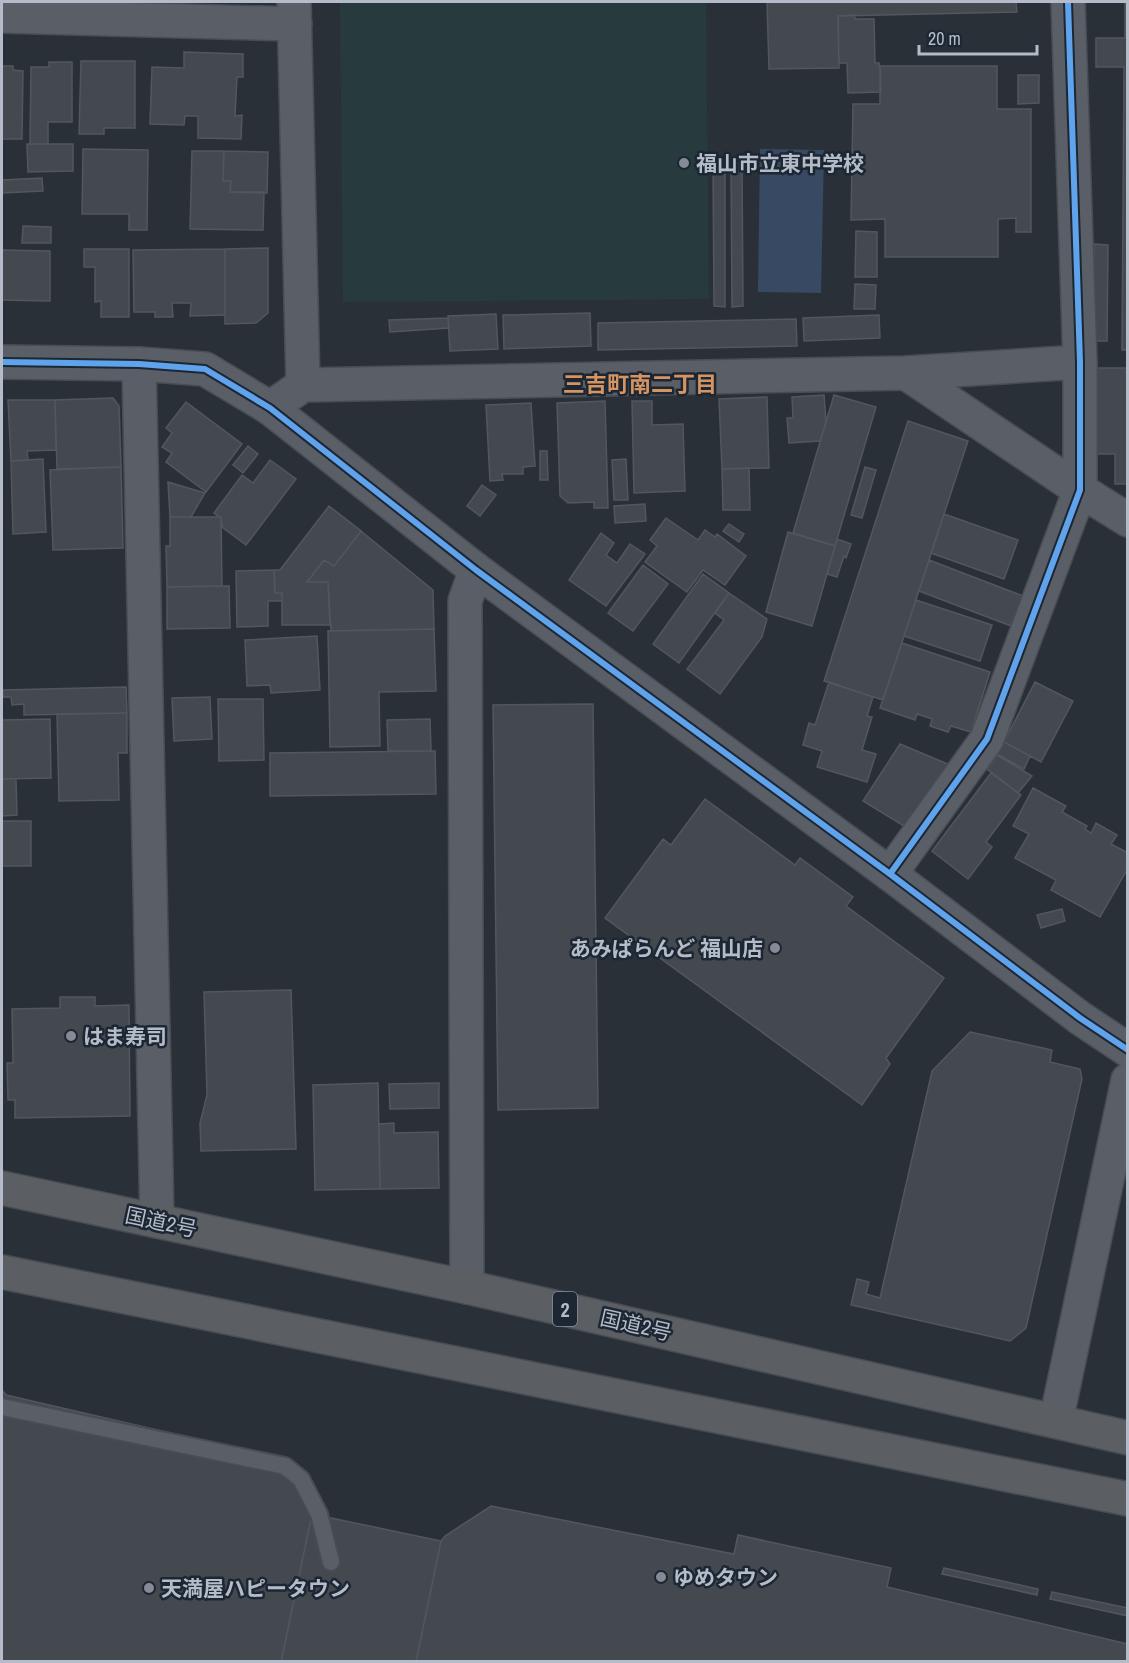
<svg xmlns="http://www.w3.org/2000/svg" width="1129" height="1663" viewBox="0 0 1129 1663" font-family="'Archivo Narrow','Noto Sans JP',sans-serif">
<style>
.pitch{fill:#273a3e}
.water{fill:#384963}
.building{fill:#444950;stroke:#52575f;stroke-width:1.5}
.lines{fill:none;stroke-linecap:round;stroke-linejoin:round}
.service-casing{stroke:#484c53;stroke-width:20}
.minor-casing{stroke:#484c53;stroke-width:36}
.tertiary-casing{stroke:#484c53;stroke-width:36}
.trunk-casing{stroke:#474c53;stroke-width:36}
.service{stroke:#5a5e66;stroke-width:16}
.minor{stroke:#5a5e66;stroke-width:33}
.tertiary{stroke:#5a5e66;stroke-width:33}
.trunk{stroke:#5b5f64;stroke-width:33}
.cycleway-casing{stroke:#1d2633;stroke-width:10}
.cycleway{stroke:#60a3ed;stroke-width:6}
.poi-dot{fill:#848b96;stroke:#1d2633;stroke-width:2}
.labels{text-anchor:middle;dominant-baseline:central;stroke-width:5;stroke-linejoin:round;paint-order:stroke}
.shield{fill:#1d2633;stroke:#878f9c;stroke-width:1.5}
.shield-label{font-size:20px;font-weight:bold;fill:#b4bcc9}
.poi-label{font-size:21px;font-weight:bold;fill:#b4bcc9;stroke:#1d2633;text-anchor:start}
.street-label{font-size:21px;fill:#b4bcc9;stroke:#1d2633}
.neighbourhood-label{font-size:22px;font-weight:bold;fill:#d59563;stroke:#1d2633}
</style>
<rect width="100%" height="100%" fill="#2a3038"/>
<path class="pitch" d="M 340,2 L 706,2 L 709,299 L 343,302 Z"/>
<path class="water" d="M 760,149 L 824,150 L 821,293 L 758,292 Z"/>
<path class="building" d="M 767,2 L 1016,2 L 1017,12 L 838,16 L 839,68 L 769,69 Z
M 1125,2 L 1128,2 L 1128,350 L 1122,350 L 1124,67 L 1096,67 L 1096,38 L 1125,38 Z
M 855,15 L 855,19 L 874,19 L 875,63 L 879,63 L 879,66 L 880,66 L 881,92 L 848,93 L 847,63 L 839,63 L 838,16 Z
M 184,52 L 243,54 L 243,77 L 237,77 L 235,116 L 242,115 L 241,139 L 198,138 L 198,116 L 185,116 L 184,125 L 150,124 L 152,67 L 184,68 Z
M 81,61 L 135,61 L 135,128 L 104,128 L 104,134 L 79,134 Z
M 49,62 L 72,62 L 72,122 L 48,122 L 48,144 L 30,144 L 31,67 L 49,67 Z
M 2,66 L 13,66 L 13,70 L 23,71 L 22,139 L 2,139 Z
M 880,66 L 997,66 L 997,109 L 1031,109 L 1031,232 L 1016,232 L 1016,218 L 998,219 L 998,257 L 885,257 L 885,219 L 851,220 L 853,104 L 880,104 Z
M 1018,75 L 1039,75 L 1039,103 L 1018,104 Z
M 27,144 L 73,144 L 73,171 L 28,172 Z
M 83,149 L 148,150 L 147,230 L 129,230 L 129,214 L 82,214 Z
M 192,151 L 224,151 L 223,181 L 231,181 L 230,192 L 264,192 L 263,230 L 190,229 Z
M 224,151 L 268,152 L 267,193 L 230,192 L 231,181 L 223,181 Z
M 731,162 L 742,163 L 743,306 L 732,307 Z
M 713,163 L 725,163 L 725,307 L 714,306 Z
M 42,178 L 43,191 L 2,193 L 2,180 Z
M 23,226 L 51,227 L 51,243 L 22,243 Z
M 856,231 L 877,232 L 877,277 L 855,277 Z
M 1094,244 L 1108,245 L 1107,341 L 1094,341 Z
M 268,248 L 268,313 L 256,323 L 225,324 L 225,249 Z
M 84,249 L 129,249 L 129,317 L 101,317 L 101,301 L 95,302 L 95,267 L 84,267 Z
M 225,249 L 225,315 L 190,316 L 191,303 L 172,303 L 173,317 L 155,317 L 155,312 L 134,312 L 133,250 Z
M 2,250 L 50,251 L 50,301 L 2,300 Z
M 855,284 L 876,285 L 875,309 L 854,309 Z
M 590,313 L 591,346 L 504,349 L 503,315 Z
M 496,314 L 498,349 L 450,351 L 448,316 Z
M 879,315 L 880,338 L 804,341 L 803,318 Z
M 448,318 L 449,328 L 390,332 L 389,320 Z
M 796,319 L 797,346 L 598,350 L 598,323 Z
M 1095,368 L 1128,368 L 1128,484 L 1115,484 L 1115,454 L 1094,454 Z
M 824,395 L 826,422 L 820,441 L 789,443 L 787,418 L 793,418 L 792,397 Z
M 834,395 L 876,407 L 835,546 L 793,533 Z
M 767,397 L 769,468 L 722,469 L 719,399 Z
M 113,398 L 119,406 L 121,467 L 57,469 L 55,400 Z
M 8,400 L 55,400 L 56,450 L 27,451 L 28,460 L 11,461 Z
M 605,401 L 608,508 L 594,508 L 594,502 L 568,503 L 560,496 L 557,403 Z
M 632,401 L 652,401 L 652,425 L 683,424 L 685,491 L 634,493 Z
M 186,402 L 242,444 L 206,492 L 166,462 L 172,453 L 162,447 L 172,433 L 166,428 Z
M 531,403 L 535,466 L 523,467 L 523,474 L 502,474 L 503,480 L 490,481 L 486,405 Z
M 908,421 L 968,441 L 883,700 L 824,681 Z
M 248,446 L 258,454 L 243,473 L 233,465 Z
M 540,451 L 547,451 L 548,480 L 540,480 Z
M 43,459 L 46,532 L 13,534 L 11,461 Z
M 626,459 L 628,500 L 614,500 L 612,460 Z
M 270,460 L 296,479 L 246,545 L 222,527 L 221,517 L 219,517 L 214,513 L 242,475 L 253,483 Z
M 121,467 L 123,548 L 53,550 L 50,470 Z
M 865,467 L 876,470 L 862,518 L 851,515 Z
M 749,468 L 750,510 L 723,510 L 722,469 Z
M 168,482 L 205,493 L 191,517 L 170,517 Z
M 482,485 L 496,495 L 480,516 L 467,506 Z
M 645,504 L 646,521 L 615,523 L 614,506 Z
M 329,506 L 361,531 L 334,566 L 324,560 L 307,582 L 328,582 L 330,625 L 282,625 L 282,593 L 275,593 L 274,570 L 280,570 Z
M 944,514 L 1018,540 L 1004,579 L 931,553 Z
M 170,517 L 221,517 L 222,586 L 167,587 L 166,546 L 170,546 Z
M 666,518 L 698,540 L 705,530 L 715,537 L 717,534 L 746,556 L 725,585 L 703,570 L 687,592 L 645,562 L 657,546 L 650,540 Z
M 729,524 L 744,534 L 739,542 L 723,531 Z
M 361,531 L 433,590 L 434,629 L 331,631 L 328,582 L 307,582 L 324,560 L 334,566 Z
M 788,532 L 835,546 L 812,626 L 766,612 Z
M 601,533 L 614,543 L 606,555 L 617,563 L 630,544 L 645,554 L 606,606 L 569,580 Z
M 837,539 L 851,544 L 846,558 L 844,556 L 837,577 L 827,574 Z
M 929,560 L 1023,596 L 1011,626 L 919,591 Z
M 643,565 L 668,584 L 633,631 L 608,613 Z
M 274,570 L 275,593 L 282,593 L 282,601 L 268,601 L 268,626 L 237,627 L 236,571 Z
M 703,574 L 729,593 L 679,663 L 653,644 Z
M 222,586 L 229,586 L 230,628 L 167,629 L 167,587 Z
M 729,593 L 767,619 L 762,637 L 720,694 L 687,669 L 724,620 L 715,613 Z
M 916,600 L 992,625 L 980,661 L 904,636 Z
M 434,629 L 436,691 L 379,692 L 380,746 L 330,747 L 328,631 Z
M 317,636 L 320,690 L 271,693 L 270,685 L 247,686 L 245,640 Z
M 902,643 L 990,672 L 971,732 L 951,726 L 948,732 L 930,726 L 932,719 L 917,714 L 915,720 L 880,708 Z
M 829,682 L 873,697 L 867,716 L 872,717 L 862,750 L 876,754 L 867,782 L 817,767 L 822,751 L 803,745 L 809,723 L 815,725 Z
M 1035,682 L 1073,701 L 1041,762 L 1004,742 Z
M 126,687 L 127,713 L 24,715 L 24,704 L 12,705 L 11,697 L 3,697 L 3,690 Z
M 210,697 L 212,739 L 174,741 L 172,698 Z
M 218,699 L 263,699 L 264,760 L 219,761 Z
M 593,704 L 598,1108 L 498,1110 L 493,705 Z
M 127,713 L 127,753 L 118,753 L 119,800 L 59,801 L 57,714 Z
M 50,719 L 51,778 L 2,779 L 2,720 Z
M 430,719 L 431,751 L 388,751 L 387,720 Z
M 1004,742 L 1030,756 L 1024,769 L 997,754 Z
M 900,744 L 948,764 L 904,826 L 863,801 Z
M 431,751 L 435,751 L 436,794 L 270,796 L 270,753 Z
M 997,755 L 1032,776 L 1018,793 L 987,769 Z
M 991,773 L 1021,795 L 986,842 L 992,847 L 968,879 L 932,851 Z
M 2,779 L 16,779 L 17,815 L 2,816 Z
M 1033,788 L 1066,806 L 1062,812 L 1087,826 L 1085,829 L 1091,833 L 1096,823 L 1117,835 L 1111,844 L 1128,853 L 1128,868 L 1100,917 L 1051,890 L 1056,880 L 1015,858 L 1029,834 L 1013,826 Z
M 705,799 L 795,865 L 800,858 L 853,897 L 846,906 L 944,978 L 886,1058 L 890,1064 L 862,1105 L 605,918 L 663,839 L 671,845 Z
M 2,821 L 31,821 L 31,866 L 2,866 Z
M 1062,909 L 1065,921 L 1041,928 L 1037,915 Z
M 291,990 L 296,1149 L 201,1151 L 200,1123 L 207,1095 L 204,992 Z
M 60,997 L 95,997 L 95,1006 L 129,1005 L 130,1116 L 15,1118 L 15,1100 L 8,1100 L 7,1063 L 13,1063 L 12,1009 L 60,1008 Z
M 970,1032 L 1052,1050 L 1050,1062 L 1080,1069 L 1082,1079 L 1026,1328 L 1010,1341 L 851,1305 L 857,1279 L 869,1282 L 866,1294 L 880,1298 L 932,1071 Z
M 378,1083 L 380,1189 L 315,1190 L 313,1085 Z
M 439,1083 L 439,1108 L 390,1109 L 389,1084 Z
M 394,1123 L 394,1133 L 438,1132 L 439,1188 L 380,1189 L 379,1124 Z
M 2,1390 L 6,1395 L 283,1459 L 312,1514 L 281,1662 L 2,1662 Z
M 491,1506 L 734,1554 L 738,1535 L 891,1568 L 887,1587 L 1128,1644 L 1128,1662 L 416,1662 L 441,1541 L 445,1536 Z
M 312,1514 L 441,1541 L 416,1662 L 281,1662 Z
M 944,1568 L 1038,1589 L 1037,1595 L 942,1574 Z
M 1052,1592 L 1128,1608 L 1128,1616 L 1050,1599 Z"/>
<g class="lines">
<defs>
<path id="service" d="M 2,1407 L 285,1466 L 301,1479 L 319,1514 L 331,1562"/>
<path id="minor" d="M 294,2 L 303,385
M 2,16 L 295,24
M 139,364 L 157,1221
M 906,373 L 1080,362
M 270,408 L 303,385 L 906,373 L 1080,490 L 1128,520
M 890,874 L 987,739 L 1080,490 L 1080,362 L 1068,2
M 467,1287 L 465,601 L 476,570
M 1056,1421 L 1128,1080"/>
<path id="tertiary" d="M 2,362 L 139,364 L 205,369 L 270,408 L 476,570 L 890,874 L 1080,1018 L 1128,1050"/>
<path id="trunk" d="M 2,1188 L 467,1287 L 1128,1438
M 2,1272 L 1128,1499"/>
</defs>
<use href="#service" class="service-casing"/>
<use href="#minor" class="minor-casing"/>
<use href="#tertiary" class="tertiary-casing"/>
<use href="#trunk" class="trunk-casing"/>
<use href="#service" class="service"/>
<use href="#minor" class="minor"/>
<use href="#tertiary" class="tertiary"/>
<use href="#trunk" class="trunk"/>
<defs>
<path id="cycleway" d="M 2,362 L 139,364 L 205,369 L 270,408 L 476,570 L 890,874 L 1080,1018 L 1128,1050
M 890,874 L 987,739 L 1080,490 L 1080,362 L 1068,2"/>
</defs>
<use href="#cycleway" class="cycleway-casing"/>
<use href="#cycleway" class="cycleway"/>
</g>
<g class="poi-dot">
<circle cx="684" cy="163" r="6"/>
<circle cx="775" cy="948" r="6"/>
<circle cx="71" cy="1036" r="6"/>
<circle cx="661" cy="1577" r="6"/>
<circle cx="149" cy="1588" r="6"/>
</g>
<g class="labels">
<rect class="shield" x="553" y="1292" width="24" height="34" rx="4.5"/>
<g class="shield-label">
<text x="565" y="1309">2</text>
</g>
<g class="poi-label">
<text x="696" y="163">福山市立東中学校</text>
<text x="763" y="948" text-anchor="end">あみぱらんど 福山店</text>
<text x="83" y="1036">はま寿司</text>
<text x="673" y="1577">ゆめタウン</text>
<text x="161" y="1588">天満屋ハピータウン</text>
</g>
<g class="street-label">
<text transform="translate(161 1222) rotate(12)">国道2号</text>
<text transform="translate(636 1325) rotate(13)">国道2号</text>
</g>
<g class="neighbourhood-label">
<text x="640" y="384">三吉町南二丁目</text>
</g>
</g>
<rect width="1129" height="1663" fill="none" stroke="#b4bcc9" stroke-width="6"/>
<path d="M919 45v9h118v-9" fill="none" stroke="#b4bcc9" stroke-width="3"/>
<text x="928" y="45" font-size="18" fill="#b4bcc9" stroke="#1d2633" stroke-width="4.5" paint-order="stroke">20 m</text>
</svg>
